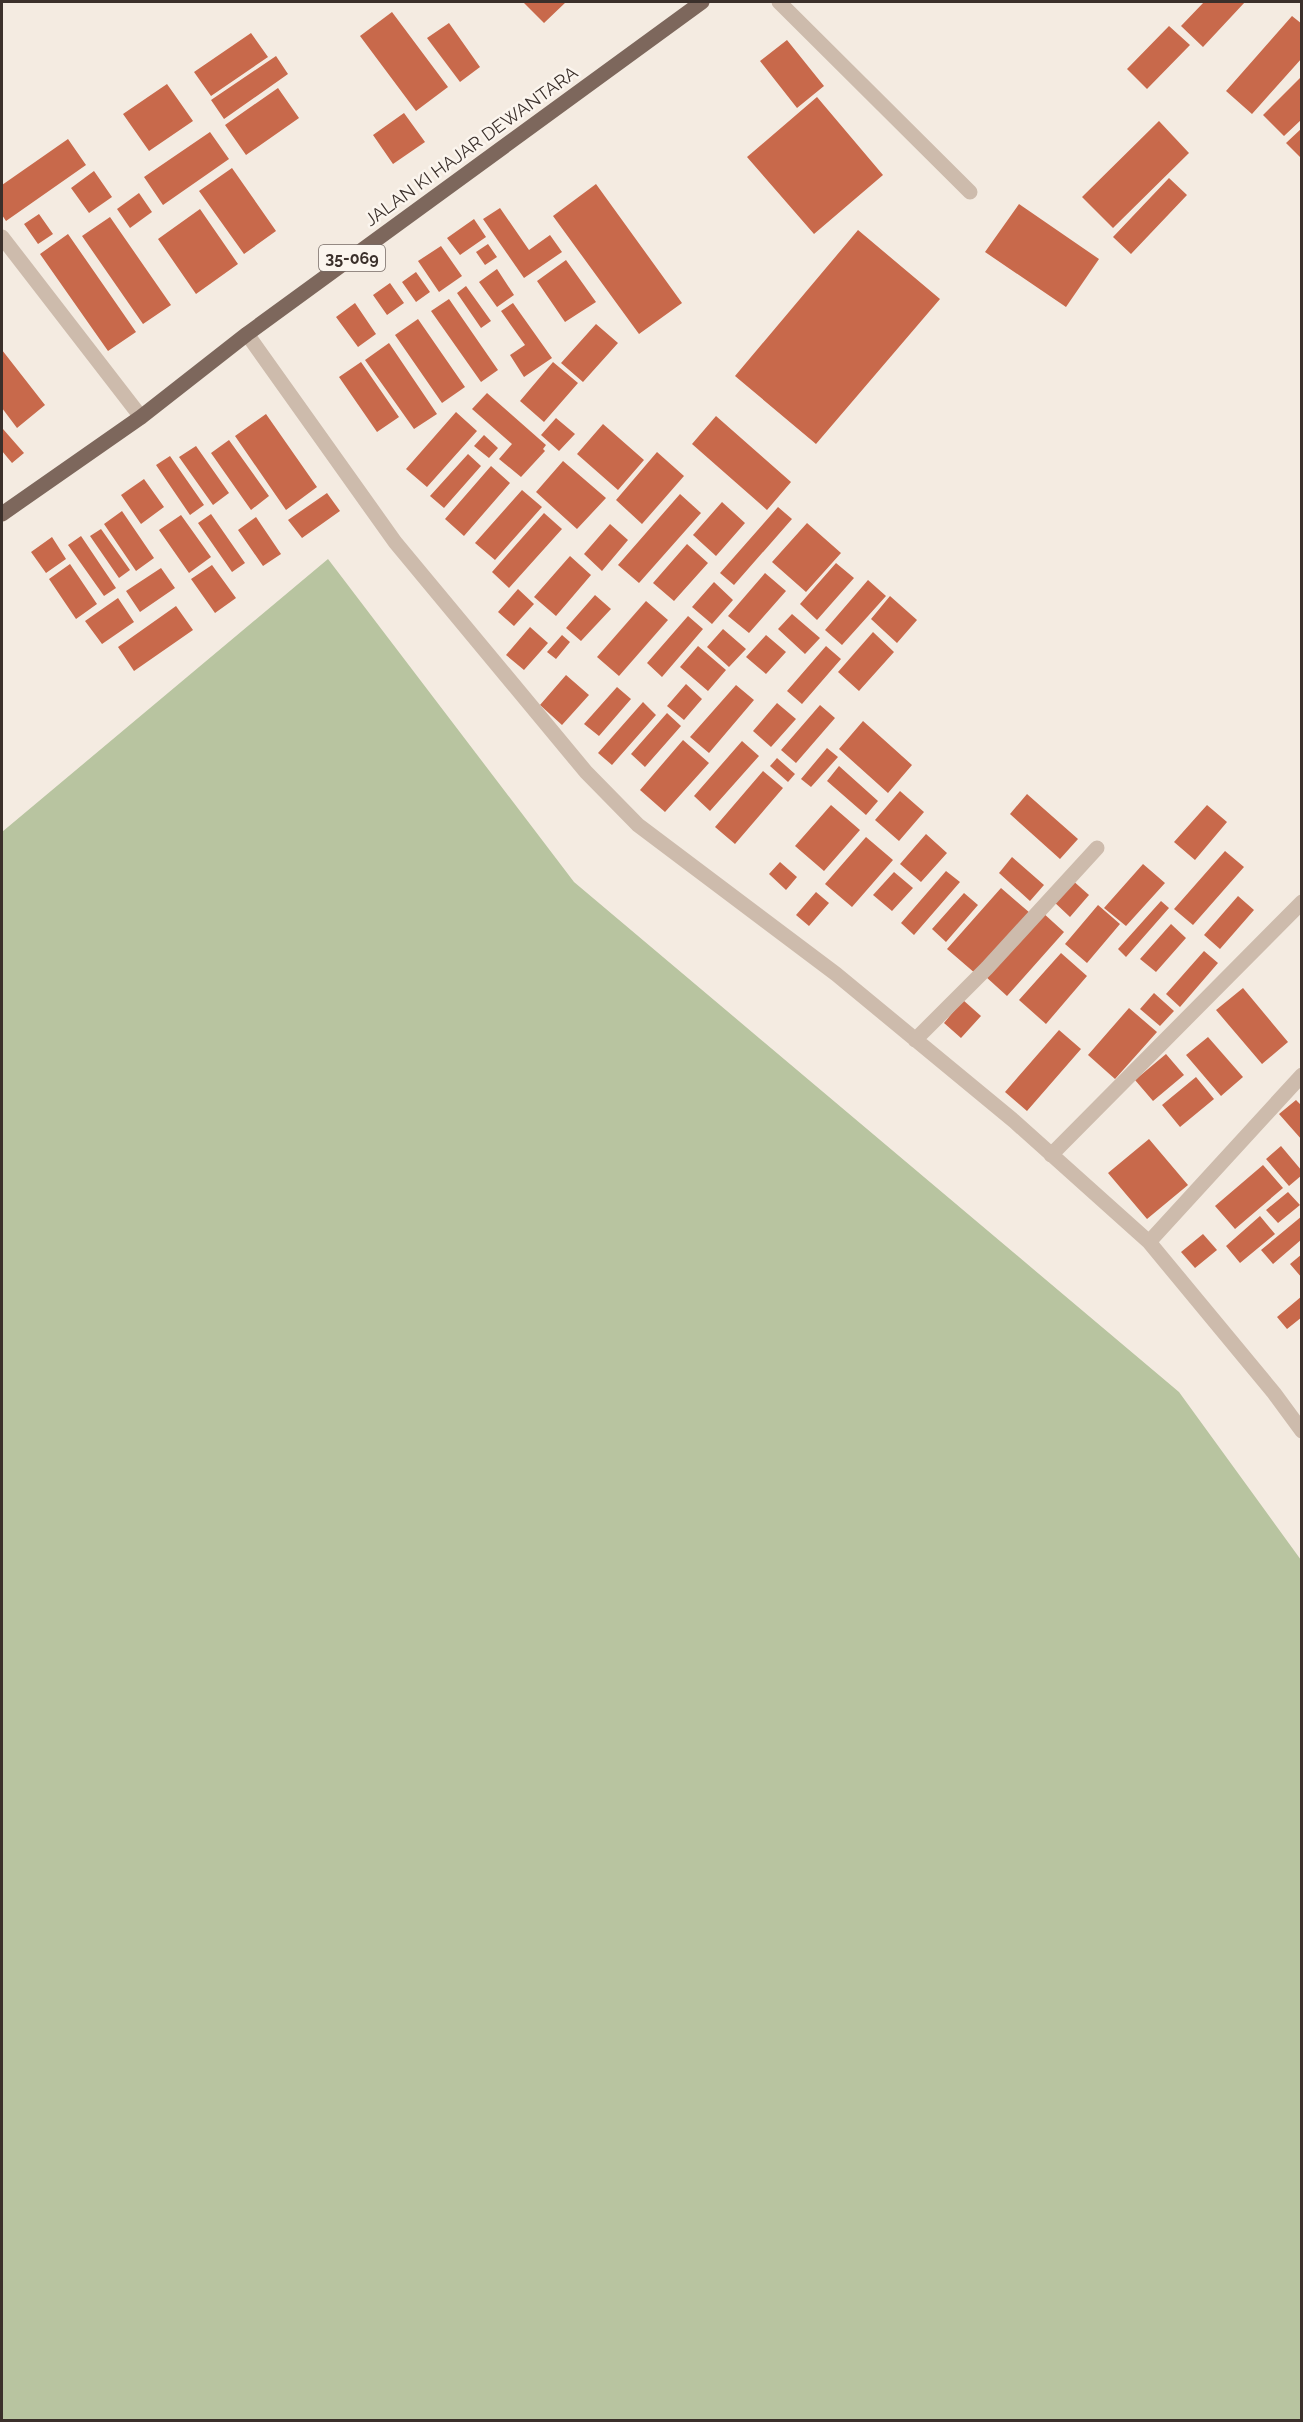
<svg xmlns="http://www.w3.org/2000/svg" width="1303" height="2422" viewBox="0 0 1303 2422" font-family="Raleway,sans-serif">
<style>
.green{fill:#b8c4a0}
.building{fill:#c8694b}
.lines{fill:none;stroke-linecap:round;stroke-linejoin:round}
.lane{stroke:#cdbbac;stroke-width:15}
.street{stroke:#cdbbac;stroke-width:15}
.primary{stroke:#7d675c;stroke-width:15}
.labels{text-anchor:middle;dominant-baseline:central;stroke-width:5;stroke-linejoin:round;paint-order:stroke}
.shield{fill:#fbf5ee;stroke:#756b66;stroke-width:1.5}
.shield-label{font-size:16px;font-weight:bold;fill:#3b302b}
.street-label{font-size:18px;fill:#3b302b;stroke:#fbf5ee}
</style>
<rect width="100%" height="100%" fill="#f4ebe1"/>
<path class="green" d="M 328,559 L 574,882 L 1179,1392 L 1301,1560 L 1301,2420 L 2,2420 L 2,832 Z"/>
<path class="building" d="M 523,2 L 566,2 L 544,23 Z
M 1204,2 L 1245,2 L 1203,47 L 1181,26 Z
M 392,12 L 448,87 L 416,111 L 360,36 Z
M 1292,16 L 1302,24 L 1302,58 L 1252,114 L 1226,91 Z
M 449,23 L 480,67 L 460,82 L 427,38 Z
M 1169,26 L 1190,45 L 1147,89 L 1127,69 Z
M 251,33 L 268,57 L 211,96 L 194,72 Z
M 787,40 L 824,86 L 797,108 L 760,61 Z
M 276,56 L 288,74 L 224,119 L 211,100 Z
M 1302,76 L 1302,119 L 1284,136 L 1263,115 Z
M 167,84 L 193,121 L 149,151 L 123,114 Z
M 278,88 L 299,118 L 246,155 L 225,125 Z
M 817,97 L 883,175 L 814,234 L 747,157 Z
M 404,113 L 425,142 L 393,164 L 373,135 Z
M 1159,121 L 1189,153 L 1113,228 L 1082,197 Z
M 1302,128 L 1302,159 L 1286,143 Z
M 210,132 L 229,159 L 163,205 L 144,177 Z
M 68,139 L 86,165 L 6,221 L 2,215 L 2,185 Z
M 232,168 L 276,231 L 244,254 L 199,191 Z
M 94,171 L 112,197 L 89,213 L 71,188 Z
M 1169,178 L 1187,195 L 1131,254 L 1113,237 Z
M 596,184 L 682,303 L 639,334 L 553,216 Z
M 139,193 L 152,212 L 130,228 L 117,209 Z
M 1019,204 L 1099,259 L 1066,307 L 985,252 Z
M 500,208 L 529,250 L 550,235 L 562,252 L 524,278 L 483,219 Z
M 200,209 L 238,264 L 196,294 L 158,239 Z
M 39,214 L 53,234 L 38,244 L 24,224 Z
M 110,217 L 171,305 L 143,324 L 82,236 Z
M 474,219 L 486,237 L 460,255 L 447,238 Z
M 858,230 L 940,299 L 816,444 L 735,376 Z
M 68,234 L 136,332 L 108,351 L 40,254 Z
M 488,244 L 497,257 L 485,265 L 476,252 Z
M 441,246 L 462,276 L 439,292 L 418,261 Z
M 566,260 L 596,302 L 565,322 L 537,281 Z
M 497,269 L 514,295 L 497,307 L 479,282 Z
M 416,272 L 430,292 L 416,302 L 402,282 Z
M 390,283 L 404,303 L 387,315 L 373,295 Z
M 466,286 L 491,321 L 481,328 L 457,293 Z
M 449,299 L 498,370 L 481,382 L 431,311 Z
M 355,303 L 376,334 L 358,347 L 336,317 Z
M 513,303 L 552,358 L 524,377 L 510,355 L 525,345 L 501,311 Z
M 418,319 L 465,387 L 442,403 L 395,335 Z
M 596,324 L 618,343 L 583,382 L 561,363 Z
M 389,343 L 437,414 L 414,429 L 365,360 Z
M 2,350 L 45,405 L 17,428 L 2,408 Z
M 361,362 L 399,417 L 377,432 L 339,377 Z
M 553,362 L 578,383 L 544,422 L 520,401 Z
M 487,393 L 546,445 L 543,449 L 545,451 L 521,477 L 499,459 L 512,444 L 472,409 Z
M 456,412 L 477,431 L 427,487 L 406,469 Z
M 266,414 L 317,487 L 286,510 L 235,436 Z
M 716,416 L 791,482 L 767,510 L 692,444 Z
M 556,418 L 575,434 L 559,451 L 541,435 Z
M 603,424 L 644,460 L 618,490 L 577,454 Z
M 3,429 L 24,453 L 12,463 L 2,451 Z
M 484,435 L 498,448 L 489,458 L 474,446 Z
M 229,440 L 269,496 L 251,510 L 211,453 Z
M 196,446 L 229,493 L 213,505 L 179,457 Z
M 657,452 L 684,476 L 642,524 L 616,500 Z
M 468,454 L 481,466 L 444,508 L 430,496 Z
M 170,456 L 204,505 L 190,515 L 156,465 Z
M 563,461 L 606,498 L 577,529 L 536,492 Z
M 491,466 L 510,483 L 464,536 L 445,519 Z
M 144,479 L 164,507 L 141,524 L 121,495 Z
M 522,490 L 542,507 L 495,560 L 475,543 Z
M 327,493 L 340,511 L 302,538 L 288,520 Z
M 680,494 L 701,513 L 639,583 L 618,565 Z
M 722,502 L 745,523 L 716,556 L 693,535 Z
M 778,507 L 792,519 L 734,585 L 720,573 Z
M 122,511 L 154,558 L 136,571 L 104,524 Z
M 544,513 L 562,529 L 509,588 L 492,572 Z
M 211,514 L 245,563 L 232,572 L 198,523 Z
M 181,515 L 211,557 L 189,573 L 159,530 Z
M 256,517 L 281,554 L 263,566 L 238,530 Z
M 807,523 L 841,553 L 806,592 L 772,562 Z
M 610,524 L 628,540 L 602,571 L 584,554 Z
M 101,529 L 130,570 L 119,578 L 90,536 Z
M 81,536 L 116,588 L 104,596 L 68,545 Z
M 52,537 L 66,559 L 46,573 L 31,552 Z
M 687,544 L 708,563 L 674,601 L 653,583 Z
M 570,556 L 591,575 L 556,616 L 534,597 Z
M 836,563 L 854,578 L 817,620 L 800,604 Z
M 70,564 L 97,604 L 76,619 L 49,579 Z
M 212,565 L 236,598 L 215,613 L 191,579 Z
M 161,568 L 175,588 L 140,612 L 126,591 Z
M 765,573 L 786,591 L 749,633 L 728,616 Z
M 868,580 L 886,596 L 842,645 L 825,630 Z
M 714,582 L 733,600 L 712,624 L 692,607 Z
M 518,589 L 534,604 L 514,626 L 498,612 Z
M 595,595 L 611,609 L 581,641 L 566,628 Z
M 890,596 L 917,620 L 897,643 L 871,619 Z
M 118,598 L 134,622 L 102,644 L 85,621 Z
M 646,601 L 668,620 L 619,676 L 597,657 Z
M 176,606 L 193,630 L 134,671 L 118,647 Z
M 792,614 L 820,638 L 805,654 L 778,629 Z
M 688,616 L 703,629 L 662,677 L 647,663 Z
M 530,627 L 548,643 L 524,670 L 506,655 Z
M 723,629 L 746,649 L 729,667 L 707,647 Z
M 873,632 L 894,652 L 859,691 L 838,672 Z
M 562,635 L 570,642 L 556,659 L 547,652 Z
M 766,635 L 786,652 L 766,674 L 746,657 Z
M 698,646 L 726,670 L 708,691 L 680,667 Z
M 826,646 L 841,659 L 802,704 L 787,691 Z
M 566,675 L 589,695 L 562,725 L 540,705 Z
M 686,684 L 702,699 L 684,720 L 667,706 Z
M 736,685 L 754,700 L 709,753 L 690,737 Z
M 617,687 L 631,699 L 599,736 L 584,724 Z
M 643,702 L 656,715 L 612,765 L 598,753 Z
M 777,703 L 796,719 L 771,747 L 753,731 Z
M 820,705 L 835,718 L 796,763 L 781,750 Z
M 667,713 L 681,726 L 645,767 L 631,754 Z
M 863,721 L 912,765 L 888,793 L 839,749 Z
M 683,740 L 709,763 L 665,812 L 640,790 Z
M 742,741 L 759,756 L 710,811 L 694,796 Z
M 827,748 L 838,757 L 811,787 L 801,779 Z
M 777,758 L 795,774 L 788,782 L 770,766 Z
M 839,766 L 878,801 L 866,815 L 827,781 Z
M 763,771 L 783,788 L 735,844 L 715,827 Z
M 900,791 L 924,812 L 899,841 L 875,820 Z
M 1027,794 L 1078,839 L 1060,859 L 1010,814 Z
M 831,805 L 860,830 L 824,871 L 795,846 Z
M 1207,805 L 1227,822 L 1195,860 L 1174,842 Z
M 926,834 L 947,853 L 921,882 L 900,864 Z
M 866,837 L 893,860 L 852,907 L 825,884 Z
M 1225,851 L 1244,867 L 1193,925 L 1174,909 Z
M 1012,857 L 1044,885 L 1030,901 L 999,873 Z
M 780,862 L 797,877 L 786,890 L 769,874 Z
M 1143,864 L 1165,883 L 1126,926 L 1104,908 Z
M 946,871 L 960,882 L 914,935 L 901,923 Z
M 894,872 L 913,888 L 892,911 L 873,895 Z
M 1071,879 L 1089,895 L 1070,917 L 1052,900 Z
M 1001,888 L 1030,913 L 976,974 L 947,949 Z
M 816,892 L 829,903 L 809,926 L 796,915 Z
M 964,893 L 978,905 L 946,942 L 932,929 Z
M 1238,896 L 1254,910 L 1220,949 L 1204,935 Z
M 1161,901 L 1169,908 L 1126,957 L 1118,949 Z
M 1098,905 L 1120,924 L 1087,963 L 1065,944 Z
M 1042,912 L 1064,932 L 1007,996 L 985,976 Z
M 1171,924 L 1186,938 L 1156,972 L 1140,959 Z
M 1204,951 L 1218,963 L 1180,1007 L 1166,994 Z
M 1061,953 L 1087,976 L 1046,1024 L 1019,1000 Z
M 1243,988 L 1288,1042 L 1262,1064 L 1216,1010 Z
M 1154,993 L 1174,1011 L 1160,1026 L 1140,1009 Z
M 963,1000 L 981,1016 L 961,1038 L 944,1023 Z
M 1129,1008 L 1157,1032 L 1115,1079 L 1088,1055 Z
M 1059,1030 L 1081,1049 L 1027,1111 L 1005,1092 Z
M 1208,1037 L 1243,1077 L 1221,1096 L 1186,1055 Z
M 1166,1054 L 1184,1075 L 1153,1101 L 1135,1080 Z
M 1196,1077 L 1214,1099 L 1180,1127 L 1162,1105 Z
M 1296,1100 L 1302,1106 L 1302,1140 L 1279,1114 Z
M 1149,1139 L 1188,1185 L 1147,1219 L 1108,1173 Z
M 1281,1146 L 1302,1171 L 1302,1175 L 1289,1186 L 1266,1159 Z
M 1263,1165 L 1283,1188 L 1235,1229 L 1215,1206 Z
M 1288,1192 L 1300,1205 L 1278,1223 L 1266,1210 Z
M 1260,1216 L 1275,1234 L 1240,1263 L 1226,1246 Z
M 1302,1216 L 1302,1239 L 1273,1264 L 1261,1250 Z
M 1203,1234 L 1217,1250 L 1195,1268 L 1181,1252 Z
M 1302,1254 L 1302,1278 L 1290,1264 Z
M 1302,1296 L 1302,1317 L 1287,1329 L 1277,1317 Z"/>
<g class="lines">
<path class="lane" d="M 779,2 L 970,192"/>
<path class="street" d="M 2,237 L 141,417
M 247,334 L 395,542 L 586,772 L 638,825 L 836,974 L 1014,1121 L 1149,1242 L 1274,1393 L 1302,1431
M 915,1040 L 987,968 L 1097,848
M 1051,1155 L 1302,902
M 1149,1242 L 1302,1075"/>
<path class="primary" d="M 2,514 L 141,417 L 247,334 L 702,2"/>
</g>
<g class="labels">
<rect class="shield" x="319" y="245" width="66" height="26" rx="4.5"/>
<g class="shield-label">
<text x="352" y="258">35-069</text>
</g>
<g class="street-label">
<text transform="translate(471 146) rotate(-36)">JALAN KI HAJAR DEWANTARA</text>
</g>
</g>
<rect width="1303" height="2422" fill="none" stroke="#3b302b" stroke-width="6"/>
</svg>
